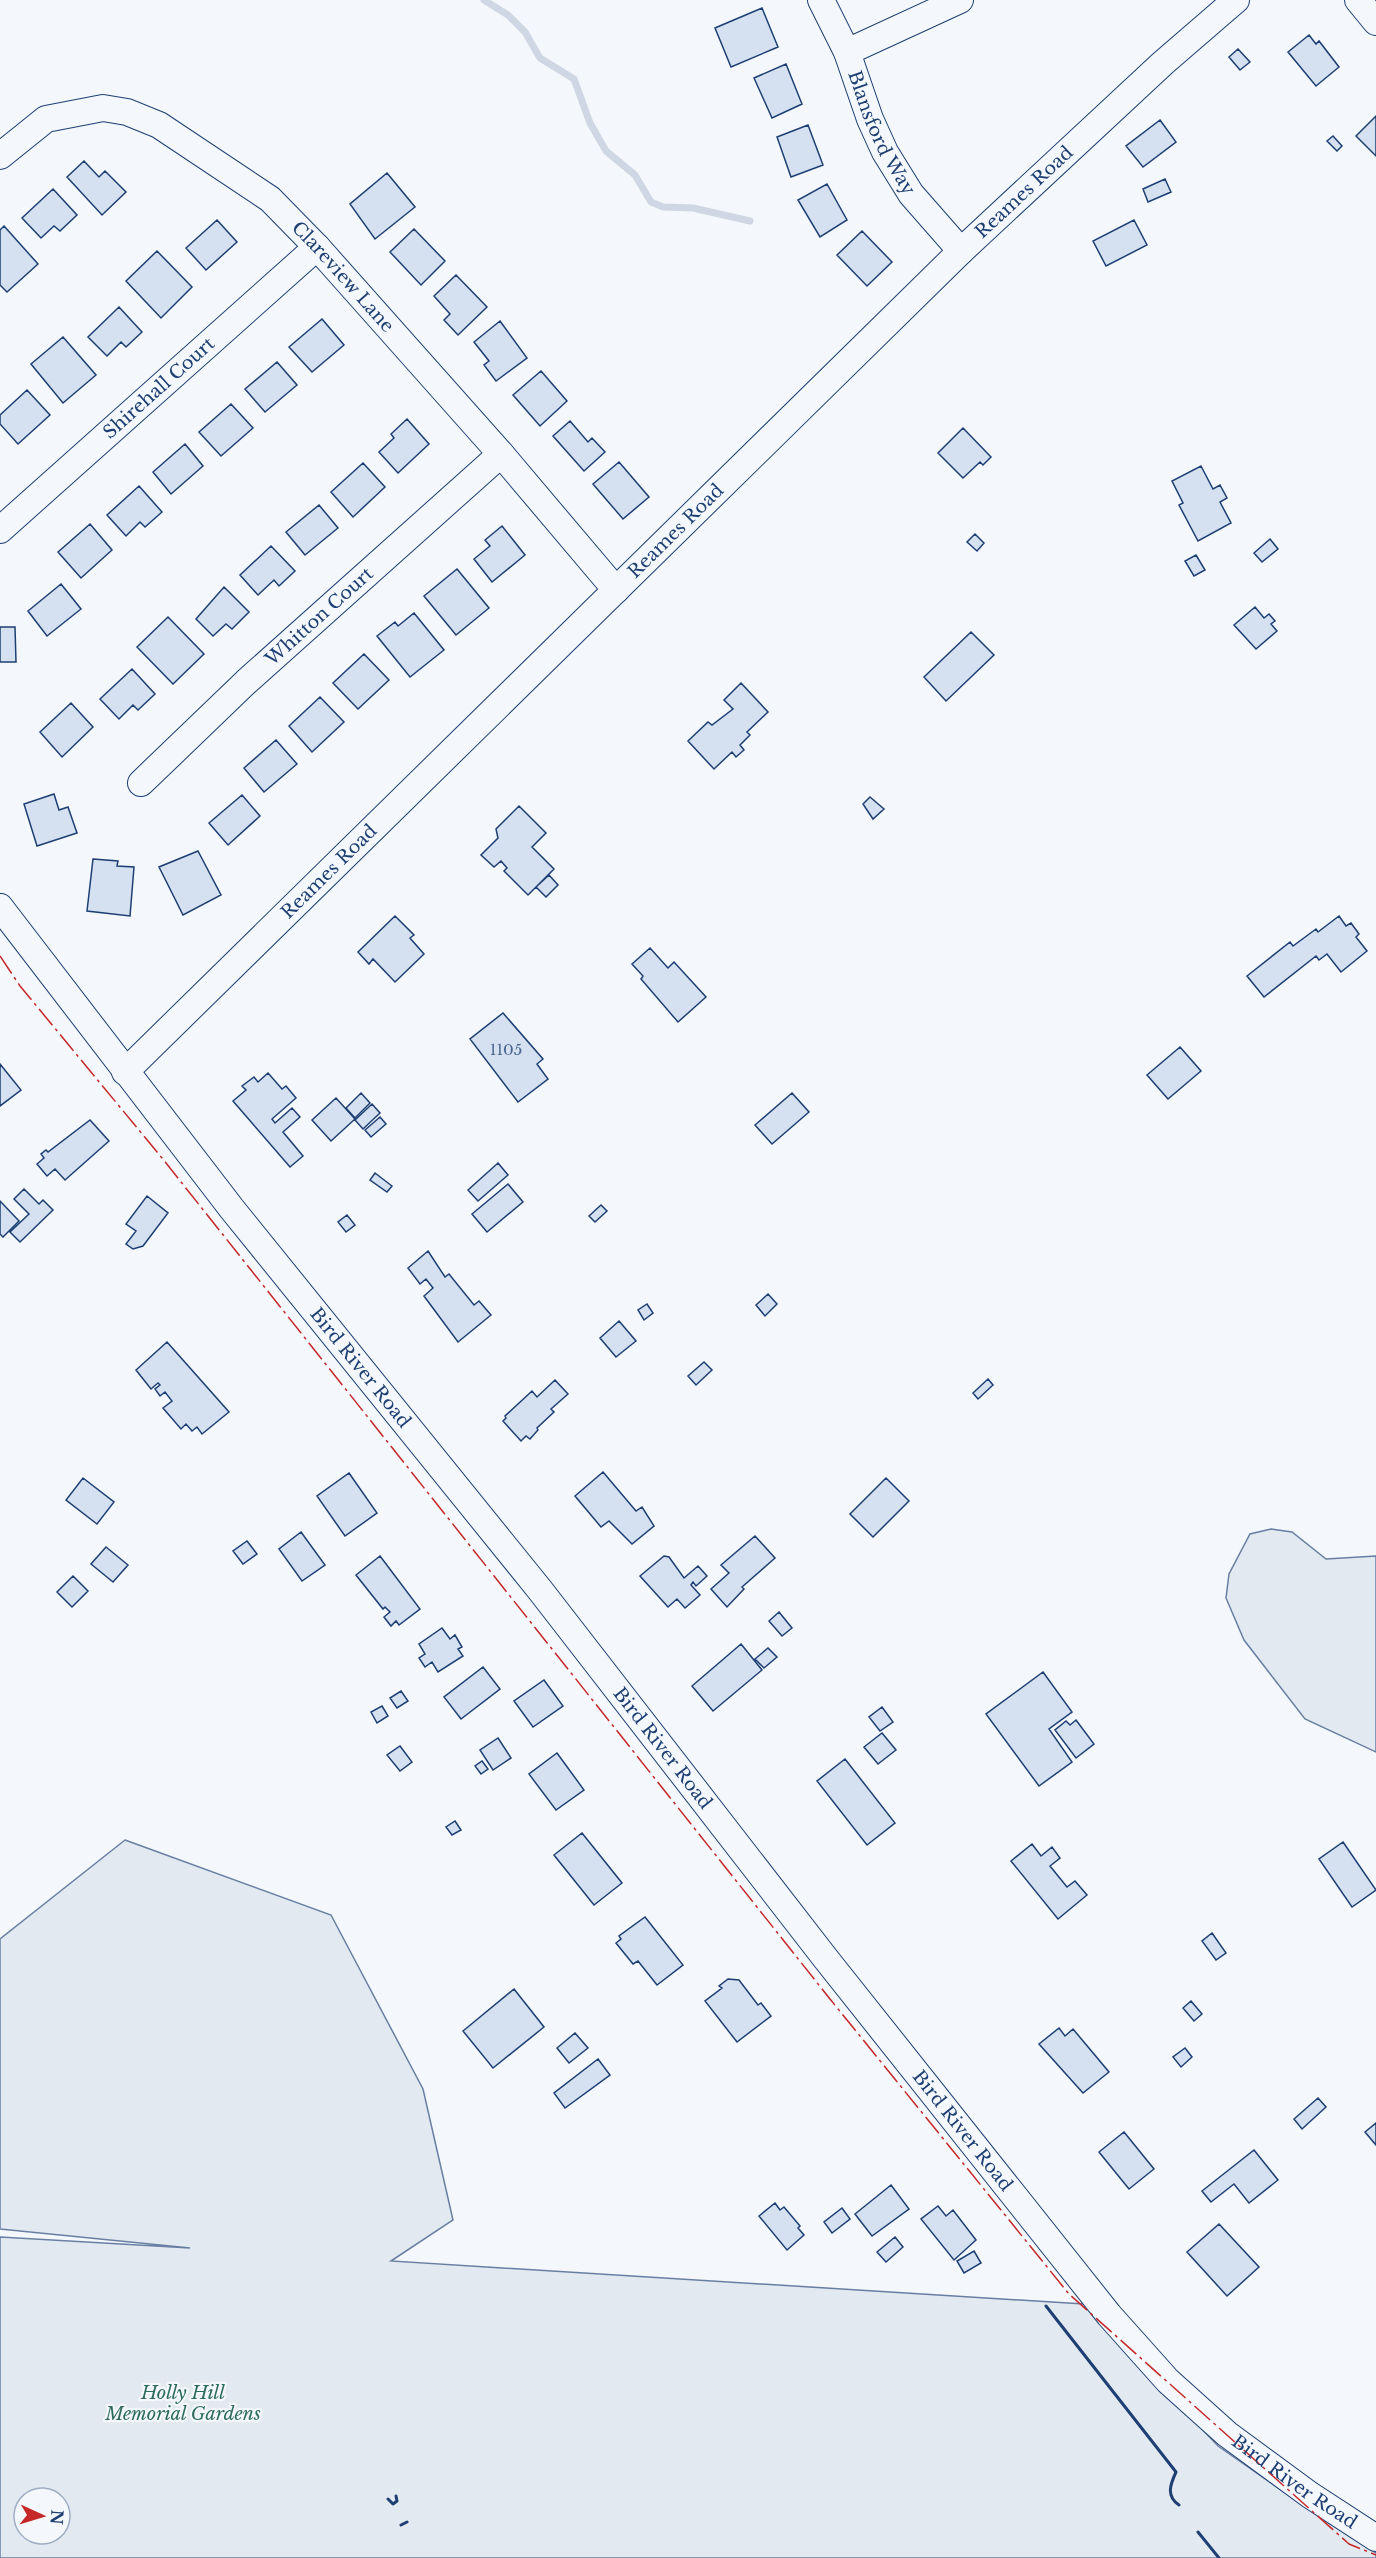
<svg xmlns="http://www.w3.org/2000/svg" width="1376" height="2558" viewBox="0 0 1376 2558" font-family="'Libre Baskerville',serif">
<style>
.green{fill:#e3e9f0;stroke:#687fa3;stroke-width:1.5;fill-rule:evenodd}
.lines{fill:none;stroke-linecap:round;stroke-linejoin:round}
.stream{stroke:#cfd7e4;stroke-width:7}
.building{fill:#d5e0f0;stroke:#1d3f73;stroke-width:1.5}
.minor-casing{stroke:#1d3f73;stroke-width:28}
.minor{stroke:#f4f7fb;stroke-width:26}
.wall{stroke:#1d3f73;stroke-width:3}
.power{stroke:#c62828;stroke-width:1.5;stroke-dasharray:21 4.5 3 4.5;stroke-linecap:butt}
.labels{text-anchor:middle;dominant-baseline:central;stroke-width:4.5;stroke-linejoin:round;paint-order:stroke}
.number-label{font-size:15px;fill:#4b6792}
.street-label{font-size:18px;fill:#1d3f73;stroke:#f4f7fb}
.park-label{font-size:18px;font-style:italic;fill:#2c6c60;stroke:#f4f7fb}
</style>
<rect width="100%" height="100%" fill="#f4f7fb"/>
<path class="green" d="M 1271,1529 L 1292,1532 L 1326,1559 L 1376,1556 L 1376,1752 L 1305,1719 L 1244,1640 L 1226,1598 L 1229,1574 L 1250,1534 Z
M 125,1840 L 331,1915 L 423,2089 L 453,2220 L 391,2261 L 1084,2304 L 1218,2446 L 1324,2520 L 1376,2553 L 1376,2558 L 0,2558 L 0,2237 L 190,2248 L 0,2229 L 0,1939 ZM 24,2498 L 60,2498 L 60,2534 L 24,2534 Z"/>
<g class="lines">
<path class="stream" d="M 484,0 L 508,15 L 525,32 L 540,58 L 574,79 L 590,123 L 606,151 L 635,175 L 651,202 L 663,207 L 693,208 L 750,221"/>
</g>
<path class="building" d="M 762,8 L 778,47 L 731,67 L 715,28 Z
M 1309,35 L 1316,44 L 1319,41 L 1339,67 L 1316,86 L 1288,52 Z
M 1238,49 L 1250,62 L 1240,70 L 1229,57 Z
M 786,64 L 802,104 L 772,118 L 754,78 Z
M 1376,116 L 1376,156 L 1356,136 Z
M 1160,120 L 1176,142 L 1143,167 L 1126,146 Z
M 808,125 L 823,165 L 791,177 L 777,137 Z
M 1333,136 L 1342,146 L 1337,151 L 1327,141 Z
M 84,161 L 99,177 L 105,171 L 126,192 L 102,215 L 67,177 Z
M 387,173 L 415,207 L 375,239 L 350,204 Z
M 1165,179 L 1171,192 L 1148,202 L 1143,189 Z
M 827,184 L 847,220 L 820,237 L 798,200 Z
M 53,189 L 77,215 L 60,231 L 54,226 L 41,238 L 22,218 Z
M 217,220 L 237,242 L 206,270 L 186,248 Z
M 1134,220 L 1147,245 L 1106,266 L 1093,241 Z
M 4,226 L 38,264 L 7,292 L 0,285 L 0,230 Z
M 414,229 L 445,261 L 421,285 L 390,252 Z
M 862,231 L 892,262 L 867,286 L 837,255 Z
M 157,251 L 192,287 L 161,318 L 126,281 Z
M 456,275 L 487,307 L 458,335 L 444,320 L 450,314 L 434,296 Z
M 119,307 L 142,332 L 126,347 L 121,342 L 107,356 L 88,337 Z
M 322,319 L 344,345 L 312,372 L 289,347 Z
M 500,321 L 527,358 L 496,381 L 484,365 L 489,361 L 474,342 Z
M 63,337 L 96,375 L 63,403 L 31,364 Z
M 277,362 L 297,385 L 265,412 L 245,389 Z
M 541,371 L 567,401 L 540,426 L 513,395 Z
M 27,390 L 50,415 L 18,444 L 0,424 L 0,415 Z
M 231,404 L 253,428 L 221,456 L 199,432 Z
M 407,419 L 429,444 L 398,473 L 379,452 L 394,438 L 391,434 Z
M 570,421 L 588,442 L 592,438 L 605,452 L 584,471 L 553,436 Z
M 963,428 L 991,457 L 983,465 L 980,462 L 963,478 L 938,453 Z
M 185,444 L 203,466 L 171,494 L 153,472 Z
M 619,462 L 649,497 L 623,519 L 593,484 Z
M 363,463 L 385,487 L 353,517 L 331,492 Z
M 1201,466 L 1213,489 L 1220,485 L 1227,498 L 1220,502 L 1231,523 L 1198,541 L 1179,505 L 1183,503 L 1172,481 Z
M 139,486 L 162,512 L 145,527 L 140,522 L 126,536 L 107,515 Z
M 319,505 L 338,528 L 305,555 L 286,532 Z
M 90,524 L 112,550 L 81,578 L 58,552 Z
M 502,526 L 525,555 L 492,582 L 474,559 L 490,546 L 485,540 Z
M 975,534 L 984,543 L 977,551 L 967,542 Z
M 1270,539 L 1278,549 L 1262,562 L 1254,553 Z
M 271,546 L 295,571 L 279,586 L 274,580 L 258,595 L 240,575 Z
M 1196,555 L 1205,570 L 1194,576 L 1185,561 Z
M 457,569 L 489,608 L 456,635 L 424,596 Z
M 61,584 L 81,609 L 47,636 L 28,611 Z
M 224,587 L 249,612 L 232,629 L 226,624 L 213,636 L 196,619 Z
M 1255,607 L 1264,618 L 1269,614 L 1275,621 L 1271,624 L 1277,631 L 1256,649 L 1234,625 Z
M 414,613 L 444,650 L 410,677 L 377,636 L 395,622 L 398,626 Z
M 168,617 L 204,654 L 173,684 L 137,647 Z
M 0,627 L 15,627 L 16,662 L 0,662 Z
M 971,632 L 994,655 L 946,701 L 924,677 Z
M 364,654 L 389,680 L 358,709 L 333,683 Z
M 132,669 L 155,694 L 138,710 L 133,705 L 119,719 L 100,699 Z
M 741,683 L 768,712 L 747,732 L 750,735 L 740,745 L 744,750 L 736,757 L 732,752 L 714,769 L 688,741 L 708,722 L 712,725 L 733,709 L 724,700 Z
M 320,697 L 344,722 L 312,752 L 289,726 Z
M 71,703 L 93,727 L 62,757 L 40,732 Z
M 276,740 L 297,764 L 264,792 L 244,768 Z
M 54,794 L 59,810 L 68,807 L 77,833 L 37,846 L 24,804 Z
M 242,795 L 260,816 L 228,845 L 209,823 Z
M 870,797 L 884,809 L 873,819 L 863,804 Z
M 519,806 L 546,833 L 532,847 L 554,869 L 528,895 L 504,871 L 507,868 L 501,861 L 494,867 L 481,855 L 498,838 L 496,829 Z
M 198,851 L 221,895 L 183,915 L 159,867 Z
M 93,859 L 118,861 L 117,866 L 134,867 L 130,916 L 87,911 Z
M 549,875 L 558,885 L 546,897 L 536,887 Z
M 395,916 L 414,935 L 410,938 L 424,954 L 395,982 L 373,959 L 369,964 L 358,952 Z
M 1339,916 L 1346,926 L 1351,923 L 1359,934 L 1356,937 L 1367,951 L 1341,972 L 1327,954 L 1319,960 L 1316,956 L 1264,997 L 1247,976 L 1290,942 L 1293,946 L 1316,929 L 1318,932 Z
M 650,948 L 668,968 L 674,962 L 706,997 L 678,1022 L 641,979 L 643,976 L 632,964 Z
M 503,1013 L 543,1059 L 537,1064 L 548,1079 L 518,1102 L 470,1039 Z
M 1180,1047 L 1201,1071 L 1168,1099 L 1147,1075 Z
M 0,1064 L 21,1090 L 0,1106 Z
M 268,1073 L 282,1089 L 286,1086 L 296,1098 L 272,1119 L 275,1123 L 292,1108 L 300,1117 L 283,1132 L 303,1156 L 290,1167 L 233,1101 L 246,1090 L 242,1086 L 254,1077 L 258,1082 Z
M 361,1093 L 370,1103 L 355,1118 L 346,1108 Z
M 792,1093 L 809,1112 L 772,1144 L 755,1125 Z
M 336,1098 L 355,1119 L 331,1141 L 312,1120 Z
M 372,1104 L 380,1113 L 363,1129 L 355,1120 Z
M 380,1117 L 386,1124 L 371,1137 L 365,1130 Z
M 90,1120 L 109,1141 L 65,1180 L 55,1169 L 47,1176 L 37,1164 L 44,1158 L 41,1154 L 46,1150 L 48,1152 Z
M 498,1163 L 508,1175 L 478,1201 L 468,1190 Z
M 375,1173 L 392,1186 L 387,1192 L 370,1180 Z
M 508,1184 L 523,1202 L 487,1232 L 472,1214 Z
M 24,1189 L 39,1204 L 43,1200 L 53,1210 L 20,1242 L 10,1232 L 29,1214 L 14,1199 Z
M 147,1196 L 168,1213 L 143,1246 L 133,1249 L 126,1244 L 136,1231 L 126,1224 Z
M 0,1201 L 19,1221 L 3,1237 L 0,1234 Z
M 601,1205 L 607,1211 L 595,1222 L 589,1216 Z
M 347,1215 L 355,1225 L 346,1232 L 338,1222 Z
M 428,1251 L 445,1277 L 449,1274 L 474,1305 L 479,1301 L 491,1315 L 458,1342 L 424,1296 L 433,1288 L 426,1279 L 420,1284 L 408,1268 Z
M 768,1294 L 777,1304 L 765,1316 L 756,1305 Z
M 647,1304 L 653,1313 L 644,1320 L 638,1310 Z
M 619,1321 L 636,1341 L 616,1357 L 600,1338 Z
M 167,1342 L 229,1412 L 202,1434 L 197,1427 L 192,1431 L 186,1424 L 181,1429 L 163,1408 L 172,1401 L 165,1392 L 160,1396 L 155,1389 L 160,1385 L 158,1383 L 151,1389 L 136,1370 Z
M 704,1362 L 712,1370 L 696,1385 L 688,1376 Z
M 988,1379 L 993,1385 L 978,1399 L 973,1393 Z
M 555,1380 L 568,1394 L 551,1409 L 554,1412 L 537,1428 L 538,1430 L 530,1439 L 526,1436 L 521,1441 L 503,1421 L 506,1418 L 505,1416 L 532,1391 L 537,1397 Z
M 603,1472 L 636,1511 L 642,1507 L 654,1526 L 632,1544 L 609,1521 L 601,1527 L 575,1496 Z
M 349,1473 L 377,1513 L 345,1536 L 317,1496 Z
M 83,1478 L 114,1502 L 97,1524 L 66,1500 Z
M 886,1478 L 909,1501 L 873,1537 L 850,1514 Z
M 301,1532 L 325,1565 L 302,1581 L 279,1549 Z
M 755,1536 L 775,1558 L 742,1587 L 744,1589 L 727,1607 L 711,1589 L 729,1573 L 721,1565 Z
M 247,1541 L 257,1554 L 243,1564 L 233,1551 Z
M 106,1547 L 128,1565 L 113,1582 L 91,1564 Z
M 380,1556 L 420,1609 L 399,1625 L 396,1621 L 391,1626 L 384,1617 L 390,1612 L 385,1607 L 383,1609 L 356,1575 Z
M 664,1556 L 669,1557 L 684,1578 L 698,1566 L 707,1576 L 696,1586 L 693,1582 L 691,1585 L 700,1595 L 685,1608 L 677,1599 L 668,1607 L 640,1576 Z
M 73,1576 L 88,1591 L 72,1607 L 57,1592 Z
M 779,1612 L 792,1628 L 782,1636 L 769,1621 Z
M 442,1628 L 450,1639 L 455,1635 L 462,1647 L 458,1649 L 463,1656 L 438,1672 L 432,1662 L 425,1667 L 419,1658 L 425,1654 L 419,1644 Z
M 741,1644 L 762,1670 L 713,1711 L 692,1686 Z
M 768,1648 L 777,1657 L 764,1668 L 755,1659 Z
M 483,1667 L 500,1689 L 461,1719 L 444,1697 Z
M 1043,1672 L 1072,1712 L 1049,1729 L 1072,1762 L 1039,1786 L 986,1714 Z
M 544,1680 L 563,1706 L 533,1727 L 514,1701 Z
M 401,1691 L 408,1701 L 397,1708 L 390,1698 Z
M 382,1706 L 388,1716 L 377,1723 L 371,1712 Z
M 882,1707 L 893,1722 L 880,1731 L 869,1717 Z
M 1076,1720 L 1094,1744 L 1076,1758 L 1055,1730 L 1066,1721 L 1070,1725 Z
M 882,1733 L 896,1750 L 878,1764 L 864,1747 Z
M 498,1738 L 511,1758 L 493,1770 L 480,1750 Z
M 400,1746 L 412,1762 L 400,1771 L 387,1755 Z
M 557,1753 L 584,1790 L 556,1810 L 529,1774 Z
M 845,1759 L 895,1823 L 867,1845 L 817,1781 Z
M 482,1761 L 488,1769 L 481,1774 L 475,1766 Z
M 455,1821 L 461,1830 L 452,1835 L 446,1827 Z
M 582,1833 L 622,1883 L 594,1905 L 554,1855 Z
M 1343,1842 L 1376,1890 L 1352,1907 L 1319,1859 Z
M 1032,1844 L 1041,1856 L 1052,1847 L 1060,1858 L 1050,1866 L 1067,1887 L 1075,1881 L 1087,1895 L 1058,1919 L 1011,1861 Z
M 645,1917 L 683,1965 L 657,1985 L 638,1961 L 633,1964 L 616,1943 L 621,1939 L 619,1936 Z
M 1212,1933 L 1226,1953 L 1216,1960 L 1202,1941 Z
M 728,1979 L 739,1980 L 758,2005 L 761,2003 L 771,2016 L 737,2042 L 705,2001 L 722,1988 L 719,1986 Z
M 514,1989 L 544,2027 L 493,2068 L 463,2031 Z
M 1191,2001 L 1202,2014 L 1194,2021 L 1183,2008 Z
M 1059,2028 L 1065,2036 L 1073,2029 L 1109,2072 L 1083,2093 L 1039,2044 Z
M 575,2033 L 588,2048 L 569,2063 L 557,2048 Z
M 1185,2048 L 1192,2057 L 1181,2067 L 1173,2057 Z
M 598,2059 L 610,2075 L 565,2108 L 554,2093 Z
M 1318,2098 L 1326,2107 L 1302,2129 L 1294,2119 Z
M 1376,2123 L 1376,2145 L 1365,2132 Z
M 1124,2132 L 1154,2169 L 1129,2189 L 1099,2152 Z
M 1254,2150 L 1278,2180 L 1249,2203 L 1234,2184 L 1211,2202 L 1202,2191 Z
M 891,2185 L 909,2209 L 872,2236 L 855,2214 Z
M 775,2203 L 780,2210 L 784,2207 L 800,2226 L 798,2228 L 804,2235 L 787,2250 L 759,2216 Z
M 938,2206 L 946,2216 L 953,2210 L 976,2240 L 954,2260 L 921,2219 Z
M 842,2208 L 850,2219 L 832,2233 L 824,2222 Z
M 1219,2224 L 1259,2267 L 1227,2296 L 1187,2252 Z
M 895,2237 L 903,2247 L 886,2262 L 877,2252 Z
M 974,2251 L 981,2263 L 964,2273 L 957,2261 Z"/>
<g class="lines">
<defs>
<g id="minor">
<path id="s1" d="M 821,0 L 847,52 L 870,119 L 885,152 L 911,194 L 961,251"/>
<path d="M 1358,0 L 1376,22"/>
<path d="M 847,52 L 960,0"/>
<path id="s2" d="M 0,156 L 46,119 L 103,108 L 127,112 L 159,125 L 270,199 L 317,247 L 501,454 L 616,590"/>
<path id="s3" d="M 0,530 L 317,247"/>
<path id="s4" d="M 141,783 L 246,682 L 501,454"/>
<path id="s5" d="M 0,907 L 232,1209 L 540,1590 L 826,1959 L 1109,2315 L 1168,2381 L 1227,2434 L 1310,2495 L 1376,2538"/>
<path id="s6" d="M 125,1072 L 961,251 L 1163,63 L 1236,0"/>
</g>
</defs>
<use href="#minor" class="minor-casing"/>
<use href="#minor" class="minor"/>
<path class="wall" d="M 1046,2306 L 1176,2472 C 1170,2485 1166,2496 1179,2505
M 388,2499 L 393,2504 L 397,2501 L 396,2496
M 401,2525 L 407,2522
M 1198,2532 L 1219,2558"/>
<path class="power" d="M 0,956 L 20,986 L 162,1158 L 830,1999 L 1069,2294 L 1349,2544 L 1376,2555"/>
</g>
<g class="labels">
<g class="number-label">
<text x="506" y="1049">1105</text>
</g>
<g class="street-label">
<text stroke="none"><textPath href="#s1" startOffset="146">Blansford Way</textPath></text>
<text stroke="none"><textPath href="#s6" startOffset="1258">Reames Road</textPath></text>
<text stroke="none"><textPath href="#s2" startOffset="416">Clareview Lane</textPath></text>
<text stroke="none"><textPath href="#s3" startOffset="213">Shirehall Court</textPath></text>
<text stroke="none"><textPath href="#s6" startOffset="772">Reames Road</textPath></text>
<text stroke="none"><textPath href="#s4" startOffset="244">Whitton Court</textPath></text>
<text stroke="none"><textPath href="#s6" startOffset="286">Reames Road</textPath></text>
<text stroke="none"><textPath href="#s5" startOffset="585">Bird River Road</textPath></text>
<text stroke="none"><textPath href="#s5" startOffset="1071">Bird River Road</textPath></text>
<text stroke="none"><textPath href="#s5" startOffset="1557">Bird River Road</textPath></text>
<text stroke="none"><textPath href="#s5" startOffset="2043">Bird River Road</textPath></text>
</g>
<g class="park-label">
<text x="183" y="2393">Holly Hill<tspan x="183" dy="21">Memorial Gardens</tspan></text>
</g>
</g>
<g transform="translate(42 2516) rotate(94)"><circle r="28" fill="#f4f7fb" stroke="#9eadc5" stroke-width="1.5"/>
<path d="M0-4.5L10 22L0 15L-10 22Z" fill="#c62828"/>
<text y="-9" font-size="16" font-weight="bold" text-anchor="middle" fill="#1d3f73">N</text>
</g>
</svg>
